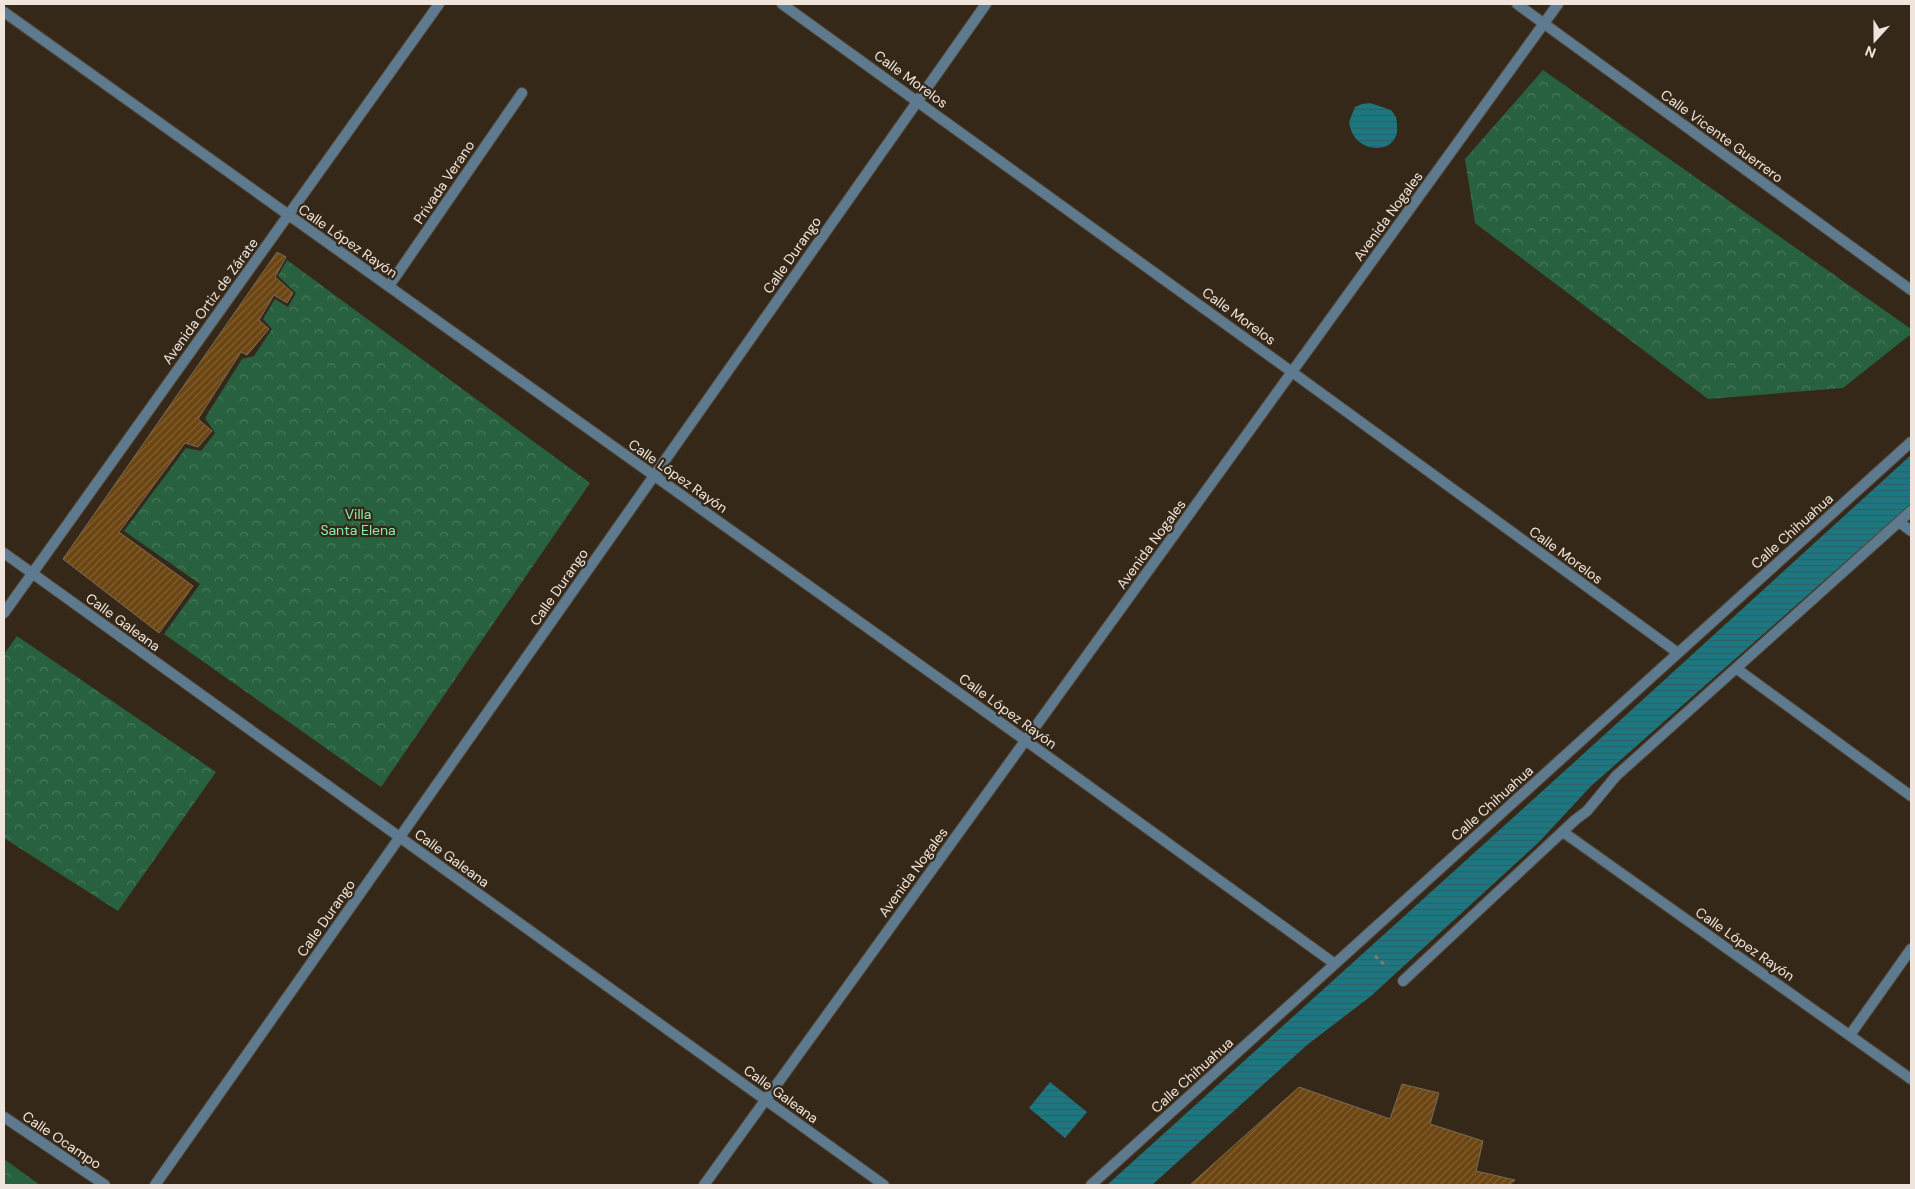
<svg xmlns="http://www.w3.org/2000/svg" width="1915" height="1189" viewBox="0 0 1915 1189" font-family="'DM Sans',sans-serif">
<style>
.park{fill:url(#park-crowns)}
.water{fill:url(#water-rules)}
.building{fill:url(#building-hatch);stroke:#7b6b5a}
.lines{fill:none;stroke-linecap:round;stroke-linejoin:round}
.street-casing{stroke:#534637;stroke-width:12}
.path{stroke:#877b6e;stroke-width:3;stroke-dasharray:4 4;stroke-linecap:butt}
.street{stroke:#5e7a8f;stroke-width:10}
.labels{text-anchor:middle;dominant-baseline:central;stroke-width:4.5;stroke-linejoin:round;paint-order:stroke}
.street-label{font-size:14px;fill:#efe5dc;stroke:#352818}
.park-label{font-size:14px;fill:#85edac;stroke:#352818}
</style>
<defs>
<pattern id="park-crowns" width="20" height="18" patternUnits="userSpaceOnUse" patternTransform="scale(1.25)"><rect width="20" height="18" fill="#286140"/><path d="M2 6a3 3 0 1 1 6 0M12 15a3 3 0 1 1 6 0" fill="none" stroke="#48785b"/></pattern>
<pattern id="water-rules" width="6" height="5" patternUnits="userSpaceOnUse" patternTransform="scale(1.25)"><rect width="6" height="5" fill="#1b7882"/><path d="M0 2.5h6" fill="none" stroke="#325e62"/></pattern>
<pattern id="building-hatch" width="6" height="6" patternUnits="userSpaceOnUse" patternTransform="scale(1.25)"><rect width="6" height="6" fill="#6c4612"/><path d="M-1 1l2-2M0 6l6-6M5 7l2-2" fill="none" stroke="#816134"/></pattern>
</defs>
<rect width="100%" height="100%" fill="#352818"/>
<path class="park" d="M 1543,70 L 1911,329 L 1911,334 L 1843,388 L 1708,399 L 1475,223 L 1465,159 Z
M 287,260 L 590,483 L 381,787 L 164,634 L 200,584 L 124,531 L 186,448 L 201,451 L 215,433 L 205,418 L 242,359 L 254,356 L 272,329 L 263,319 L 275,299 L 288,307 L 296,293 L 278,276 Z
M 17,636 L 216,772 L 118,911 L 4,838 L 4,654 Z
M 4,1159 L 40,1185 L 4,1185 Z"/>
<path class="water" d="M 1370,103 L 1391,110 L 1396,117 C 1397,123 1398,131 1396,136 C 1388,154 1363,150 1354,136 C 1351,132 1350,126 1349,122 L 1355,107 L 1362,104 Z
M 1911,455 L 1911,504 L 1591,786 L 1539,842 L 1371,996 L 1307,1045 L 1152,1185 L 1107,1185 L 1569,767 Z
M 1050,1082 L 1087,1112 L 1065,1138 L 1029,1108 Z"/>
<path class="building" d="M 277,252 L 286,257 L 275,277 L 293,293 L 287,303 L 274,295 L 259,320 L 269,329 L 247,355 L 241,352 L 198,419 L 212,431 L 198,447 L 185,443 L 119,532 L 193,586 L 159,633 L 63,559 Z
M 1402,1084 L 1439,1093 L 1430,1124 L 1483,1141 L 1476,1171 L 1515,1180 L 1509,1185 L 1190,1185 L 1299,1087 L 1390,1119 Z"/>
<g class="lines">
<defs>
<path id="street" d="M 782,4 L 1292,372 L 1678,653
M 1517,4 L 1911,290
M 4,12 L 1025,740 L 1335,964
M 389,286 L 522,93
M 1899,522 L 1911,531
M 4,553 L 884,1185
M 4,613 L 439,4
M 1737,669 L 1911,796
M 1563,832 L 1911,1079
M 1403,981 L 1575,820 L 1587,811 L 1616,776 L 1911,511
M 1850,1035 L 1911,949
M 4,1117 L 105,1185
M 155,1185 L 986,4
M 704,1185 L 1558,4
M 1091,1185 L 1911,442"/>
</defs>
<use href="#street" class="street-casing"/>
<path class="path" d="M 1375,956 L 1387,967"/>
<use href="#street" class="street"/>
</g>
<g class="labels">
<g class="street-label">
<text transform="translate(911 79) rotate(36)">Calle Morelos</text>
<text transform="translate(1722 136) rotate(36)">Calle Vicente Guerrero</text>
<text transform="translate(444 182) rotate(-56)">Privada Verano</text>
<text transform="translate(1388 216) rotate(-54)">Avenida Nogales</text>
<text transform="translate(348 241) rotate(35)">Calle López Rayón</text>
<text transform="translate(792 255) rotate(-55)">Calle Durango</text>
<text transform="translate(210 301) rotate(-54)">Avenida Ortiz de Zárate</text>
<text transform="translate(1239 316) rotate(36)">Calle Morelos</text>
<text transform="translate(678 476) rotate(35)">Calle López Rayón</text>
<text transform="translate(1792 531) rotate(-42)">Calle Chihuahua</text>
<text transform="translate(1151 544) rotate(-54)">Avenida Nogales</text>
<text transform="translate(1566 555) rotate(36)">Calle Morelos</text>
<text transform="translate(559 587) rotate(-55)">Calle Durango</text>
<text transform="translate(123 622) rotate(36)">Calle Galeana</text>
<text transform="translate(1008 711) rotate(36)">Calle López Rayón</text>
<text transform="translate(1492 803) rotate(-42)">Calle Chihuahua</text>
<text transform="translate(452 858) rotate(36)">Calle Galeana</text>
<text transform="translate(913 872) rotate(-54)">Avenida Nogales</text>
<text transform="translate(326 918) rotate(-55)">Calle Durango</text>
<text transform="translate(1745 944) rotate(35)">Calle López Rayón</text>
<text transform="translate(1192 1075) rotate(-42)">Calle Chihuahua</text>
<text transform="translate(781 1094) rotate(36)">Calle Galeana</text>
<text transform="translate(62 1140) rotate(34)">Calle Ocampo</text>
</g>
<g class="park-label">
<text x="358" y="514">Villa<tspan x="358" dy="16">Santa Elena</tspan></text>
</g>
</g>
<rect width="1915" height="1189" fill="none" stroke="#efe5dc" stroke-width="10"/>
<g transform="translate(1875 40) rotate(201)" stroke="#352818" stroke-width="4" paint-order="stroke">
<path d="M0-4L9 19L0 12L-9 19Z" fill="#efe5dc"/>
<text y="-8" font-size="14" font-weight="bold" text-anchor="middle" fill="#efe5dc">N</text>
</g>
</svg>
